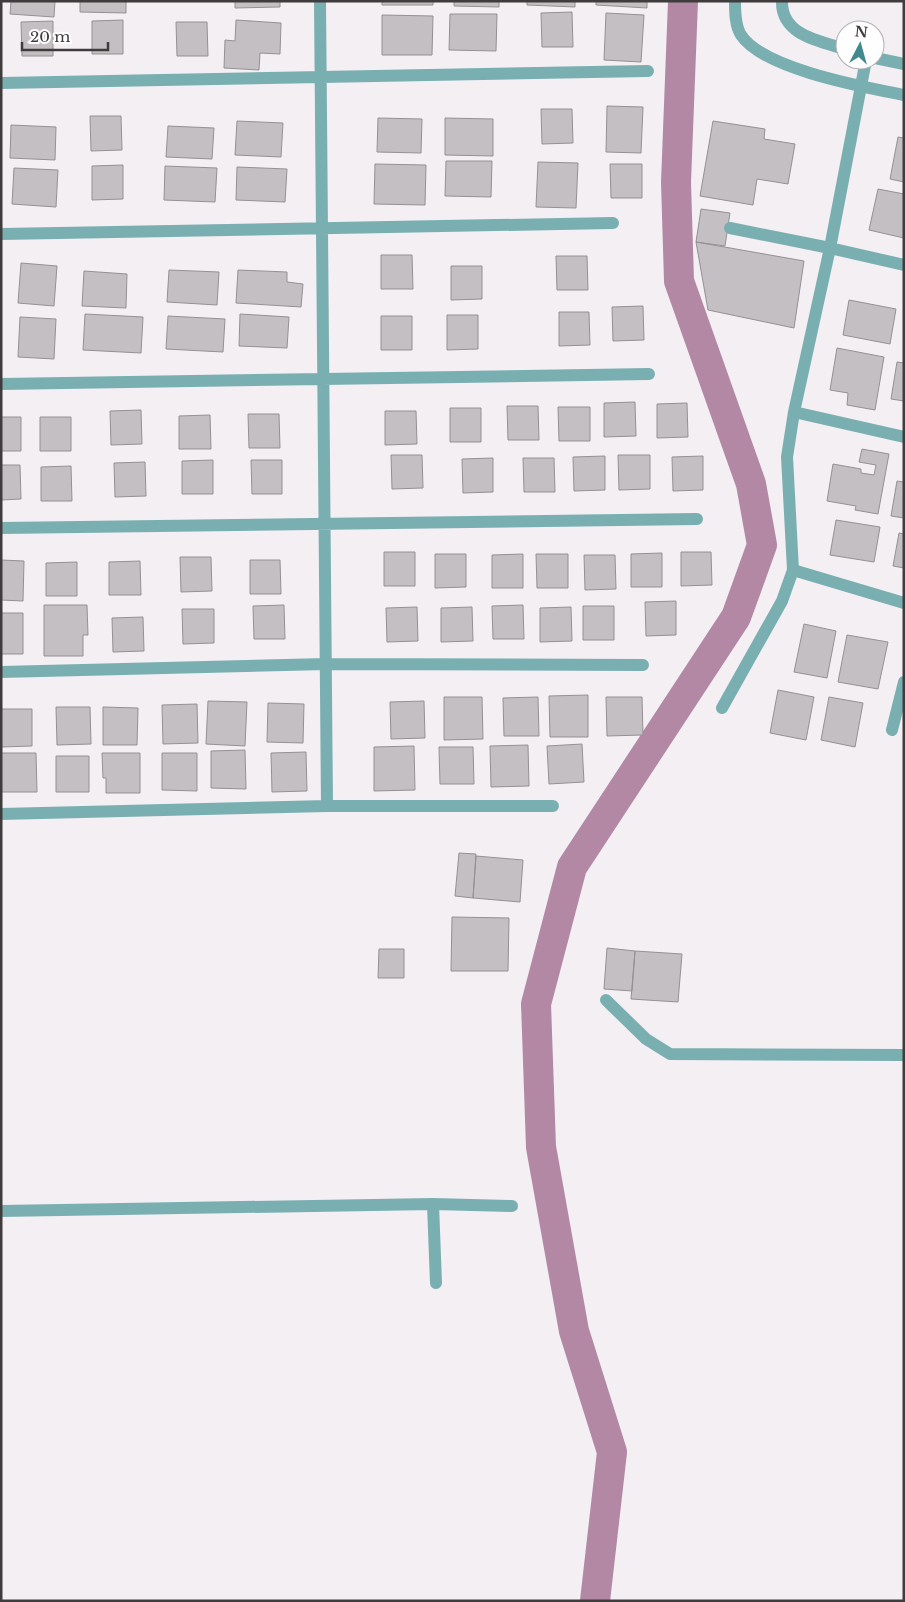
<svg xmlns="http://www.w3.org/2000/svg" width="905" height="1602" viewBox="0 0 905 1602" font-family="'Libre Baskerville',serif">
<style>
.lines{fill:none;stroke-linecap:round;stroke-linejoin:round}
.canal{stroke:#b288a5;stroke-width:30}
.building{fill:#c4bfc2;stroke:#949093}
.service{stroke:#7aafb2;stroke-width:12}
.minor{stroke:#7aafb2;stroke-width:12}
</style>
<rect width="100%" height="100%" fill="#f4eff3"/>
<g class="lines">
<path class="canal" d="M 595,1601 L 612,1452 L 574,1331 L 541,1147 L 536,1004 L 572,867 L 736,617 L 762,545 L 751,484 L 679,281 L 676,182 L 683,1"/>
</g>
<path class="building" d="M 11,1 L 55,1 L 54,17 L 10,14 Z
M 80,1 L 126,1 L 126,13 L 80,12 Z
M 235,1 L 280,1 L 280,7 L 235,8 Z
M 382,1 L 433,1 L 433,5 L 382,5 Z
M 454,1 L 499,1 L 499,7 L 454,6 Z
M 527,1 L 575,1 L 575,7 L 527,5 Z
M 596,1 L 647,1 L 647,8 L 596,5 Z
M 572,12 L 573,47 L 542,47 L 541,13 Z
M 606,13 L 644,15 L 641,62 L 604,60 Z
M 450,14 L 497,14 L 496,51 L 449,50 Z
M 382,15 L 433,16 L 432,55 L 382,55 Z
M 123,20 L 123,54 L 92,54 L 92,21 Z
M 236,20 L 281,23 L 280,54 L 260,53 L 259,70 L 224,68 L 225,40 L 235,41 Z
M 53,21 L 53,56 L 22,56 L 21,22 Z
M 176,22 L 207,22 L 208,56 L 177,56 Z
M 607,106 L 643,107 L 641,153 L 606,152 Z
M 541,109 L 572,109 L 573,143 L 542,144 Z
M 90,116 L 121,116 L 122,150 L 91,151 Z
M 378,118 L 422,119 L 421,153 L 377,152 Z
M 445,118 L 493,119 L 493,156 L 445,155 Z
M 237,121 L 283,123 L 281,157 L 235,155 Z
M 713,121 L 765,129 L 764,139 L 795,144 L 788,184 L 757,179 L 753,205 L 700,196 Z
M 11,125 L 56,127 L 55,160 L 10,158 Z
M 168,126 L 214,128 L 212,159 L 166,157 Z
M 898,137 L 904,138 L 904,182 L 890,179 Z
M 446,161 L 492,161 L 491,197 L 445,196 Z
M 538,162 L 578,163 L 576,208 L 536,207 Z
M 375,164 L 426,165 L 425,205 L 374,204 Z
M 610,164 L 642,164 L 642,198 L 611,198 Z
M 123,165 L 123,199 L 92,200 L 92,166 Z
M 165,166 L 217,168 L 215,202 L 164,200 Z
M 237,167 L 287,169 L 285,202 L 236,200 Z
M 14,168 L 58,170 L 56,207 L 12,204 Z
M 878,189 L 904,194 L 904,238 L 869,230 Z
M 701,209 L 730,213 L 725,246 L 696,242 Z
M 696,242 L 804,261 L 794,328 L 708,310 Z
M 381,255 L 412,255 L 413,289 L 381,289 Z
M 556,256 L 587,256 L 588,290 L 557,290 Z
M 21,263 L 57,266 L 54,306 L 18,303 Z
M 451,266 L 482,266 L 482,299 L 451,300 Z
M 169,270 L 219,272 L 217,305 L 167,302 Z
M 238,270 L 287,272 L 287,282 L 303,284 L 301,307 L 236,303 Z
M 84,271 L 127,274 L 126,308 L 82,306 Z
M 849,300 L 896,309 L 890,344 L 843,335 Z
M 643,306 L 644,340 L 613,341 L 612,307 Z
M 559,312 L 589,312 L 590,345 L 559,346 Z
M 85,314 L 143,317 L 141,353 L 83,350 Z
M 240,314 L 289,317 L 287,348 L 239,346 Z
M 447,315 L 478,315 L 478,349 L 447,350 Z
M 168,316 L 225,319 L 223,352 L 166,349 Z
M 381,316 L 412,316 L 412,350 L 381,350 Z
M 20,317 L 56,319 L 54,359 L 18,357 Z
M 837,348 L 884,357 L 875,410 L 847,405 L 848,393 L 830,390 Z
M 897,362 L 904,363 L 904,401 L 891,399 Z
M 635,402 L 636,436 L 604,437 L 604,403 Z
M 687,403 L 688,437 L 657,438 L 657,404 Z
M 507,406 L 538,406 L 539,440 L 508,440 Z
M 558,407 L 590,407 L 590,441 L 559,441 Z
M 450,408 L 481,408 L 481,442 L 450,442 Z
M 141,410 L 142,444 L 111,445 L 110,411 Z
M 385,411 L 416,411 L 417,444 L 385,445 Z
M 248,414 L 279,414 L 280,448 L 249,448 Z
M 210,415 L 211,449 L 179,449 L 179,416 Z
M 1,417 L 21,417 L 21,451 L 1,451 Z
M 40,417 L 71,417 L 71,451 L 40,451 Z
M 862,449 L 889,454 L 878,514 L 855,510 L 856,506 L 827,501 L 833,464 L 861,469 L 861,473 L 874,475 L 876,465 L 859,462 Z
M 391,455 L 422,455 L 423,488 L 392,489 Z
M 618,455 L 650,455 L 650,489 L 619,490 Z
M 605,456 L 605,490 L 574,491 L 573,457 Z
M 703,456 L 703,490 L 673,491 L 672,457 Z
M 493,458 L 493,492 L 463,493 L 462,459 Z
M 523,458 L 554,458 L 555,492 L 524,492 Z
M 213,460 L 213,494 L 182,494 L 182,461 Z
M 251,460 L 282,460 L 282,494 L 252,494 Z
M 145,462 L 146,496 L 115,497 L 114,463 Z
M 1,465 L 20,465 L 21,499 L 1,500 Z
M 71,466 L 72,501 L 41,501 L 41,467 Z
M 897,481 L 904,482 L 904,518 L 891,516 Z
M 836,520 L 880,527 L 874,562 L 830,555 Z
M 899,533 L 904,534 L 904,568 L 893,566 Z
M 384,552 L 415,552 L 415,586 L 384,586 Z
M 681,552 L 711,552 L 712,585 L 681,586 Z
M 662,553 L 662,587 L 631,587 L 631,554 Z
M 435,554 L 466,554 L 466,587 L 435,588 Z
M 523,554 L 523,588 L 492,588 L 492,555 Z
M 536,554 L 568,554 L 568,588 L 537,588 Z
M 584,555 L 615,555 L 616,589 L 585,590 Z
M 180,557 L 211,557 L 212,591 L 181,592 Z
M 1,560 L 24,561 L 23,601 L 1,600 Z
M 250,560 L 280,560 L 281,594 L 250,594 Z
M 140,561 L 141,595 L 109,595 L 109,562 Z
M 77,562 L 77,596 L 46,596 L 46,563 Z
M 676,601 L 676,635 L 646,636 L 645,602 Z
M 44,605 L 87,605 L 88,635 L 83,635 L 83,656 L 44,656 Z
M 284,605 L 285,639 L 254,639 L 253,606 Z
M 523,605 L 524,639 L 493,639 L 492,606 Z
M 583,606 L 614,606 L 614,640 L 583,640 Z
M 417,607 L 418,641 L 387,642 L 386,608 Z
M 472,607 L 473,641 L 441,642 L 441,608 Z
M 571,607 L 572,641 L 540,642 L 540,608 Z
M 182,609 L 214,609 L 214,643 L 183,644 Z
M 1,613 L 23,613 L 23,654 L 1,654 Z
M 143,617 L 144,651 L 113,652 L 112,618 Z
M 804,624 L 836,631 L 827,678 L 794,672 Z
M 847,635 L 888,642 L 878,689 L 838,682 Z
M 778,690 L 814,697 L 806,740 L 770,733 Z
M 588,695 L 588,737 L 550,737 L 549,696 Z
M 444,697 L 482,697 L 483,739 L 444,740 Z
M 538,697 L 539,736 L 504,736 L 503,698 Z
M 606,697 L 642,697 L 643,735 L 607,736 Z
M 829,697 L 863,703 L 855,747 L 821,740 Z
M 208,701 L 247,702 L 245,746 L 206,744 Z
M 424,701 L 425,738 L 391,739 L 390,702 Z
M 268,703 L 304,704 L 303,743 L 267,742 Z
M 197,704 L 198,743 L 163,744 L 162,705 Z
M 56,707 L 90,707 L 91,744 L 57,745 Z
M 103,707 L 138,708 L 137,745 L 103,745 Z
M 1,709 L 32,709 L 32,746 L 1,747 Z
M 582,744 L 584,782 L 549,784 L 547,746 Z
M 528,745 L 529,786 L 491,787 L 490,746 Z
M 414,746 L 415,790 L 374,791 L 374,747 Z
M 439,747 L 473,747 L 474,784 L 440,784 Z
M 245,750 L 246,789 L 211,788 L 211,751 Z
M 306,752 L 307,791 L 272,792 L 271,753 Z
M 1,753 L 36,753 L 37,792 L 1,792 Z
M 102,753 L 140,753 L 140,793 L 106,793 L 106,778 L 103,778 Z
M 162,753 L 197,753 L 197,791 L 162,790 Z
M 56,756 L 89,756 L 89,792 L 56,792 Z
M 459,853 L 476,854 L 473,898 L 455,896 Z
M 476,856 L 523,860 L 520,902 L 473,898 Z
M 452,917 L 509,918 L 508,971 L 451,971 Z
M 607,948 L 635,951 L 632,991 L 604,989 Z
M 379,949 L 404,949 L 404,978 L 378,978 Z
M 635,951 L 682,954 L 678,1002 L 631,999 Z"/>
<g class="lines">
<path class="service" d="M 730,228 L 830,248
M 433,1204 L 436,1283"/>
<path class="minor" d="M 320,1 L 327,806
M 735,1 C 735,11 735,26 741,35 C 763,69 864,87 904,95
M 782,1 C 781,35 819,41 845,49
M 875,58 L 904,64
M 1,83 L 648,71
M 1,234 L 613,223
M 830,248 L 904,265
M 1,384 L 649,374
M 794,412 L 904,437
M 1,528 L 697,519
M 793,570 L 904,603
M 1,672 L 326,664 L 643,665
M 722,708 L 782,601 L 793,570 L 787,457 L 794,412 L 830,248 L 866,60
M 892,730 L 904,682
M 1,814 L 327,806 L 553,806
M 606,1000 L 646,1039 L 670,1054 L 904,1055
M 1,1211 L 433,1204 L 512,1206"/>
</g>
<rect width="905" height="1602" fill="none" stroke="#3e3c3d" stroke-width="5"/>
<g transform="translate(860 45) rotate(6)"><circle r="24" fill="#fffeff" stroke="#b2b0b1"/>
<path d="M0-4L9 19L0 12L-9 19Z" fill="#41898e"/>
<text y="-8" font-size="14" font-weight="bold" text-anchor="middle" fill="#3e3c3d">N</text>
</g>
<path d="M22 42v8h86v-8" fill="none" stroke="#3e3c3d" stroke-width="2.5"/>
<text x="30" y="42" font-size="15" fill="#3e3c3d" stroke="#fffeff" stroke-width="4" paint-order="stroke">20 m</text>
</svg>
